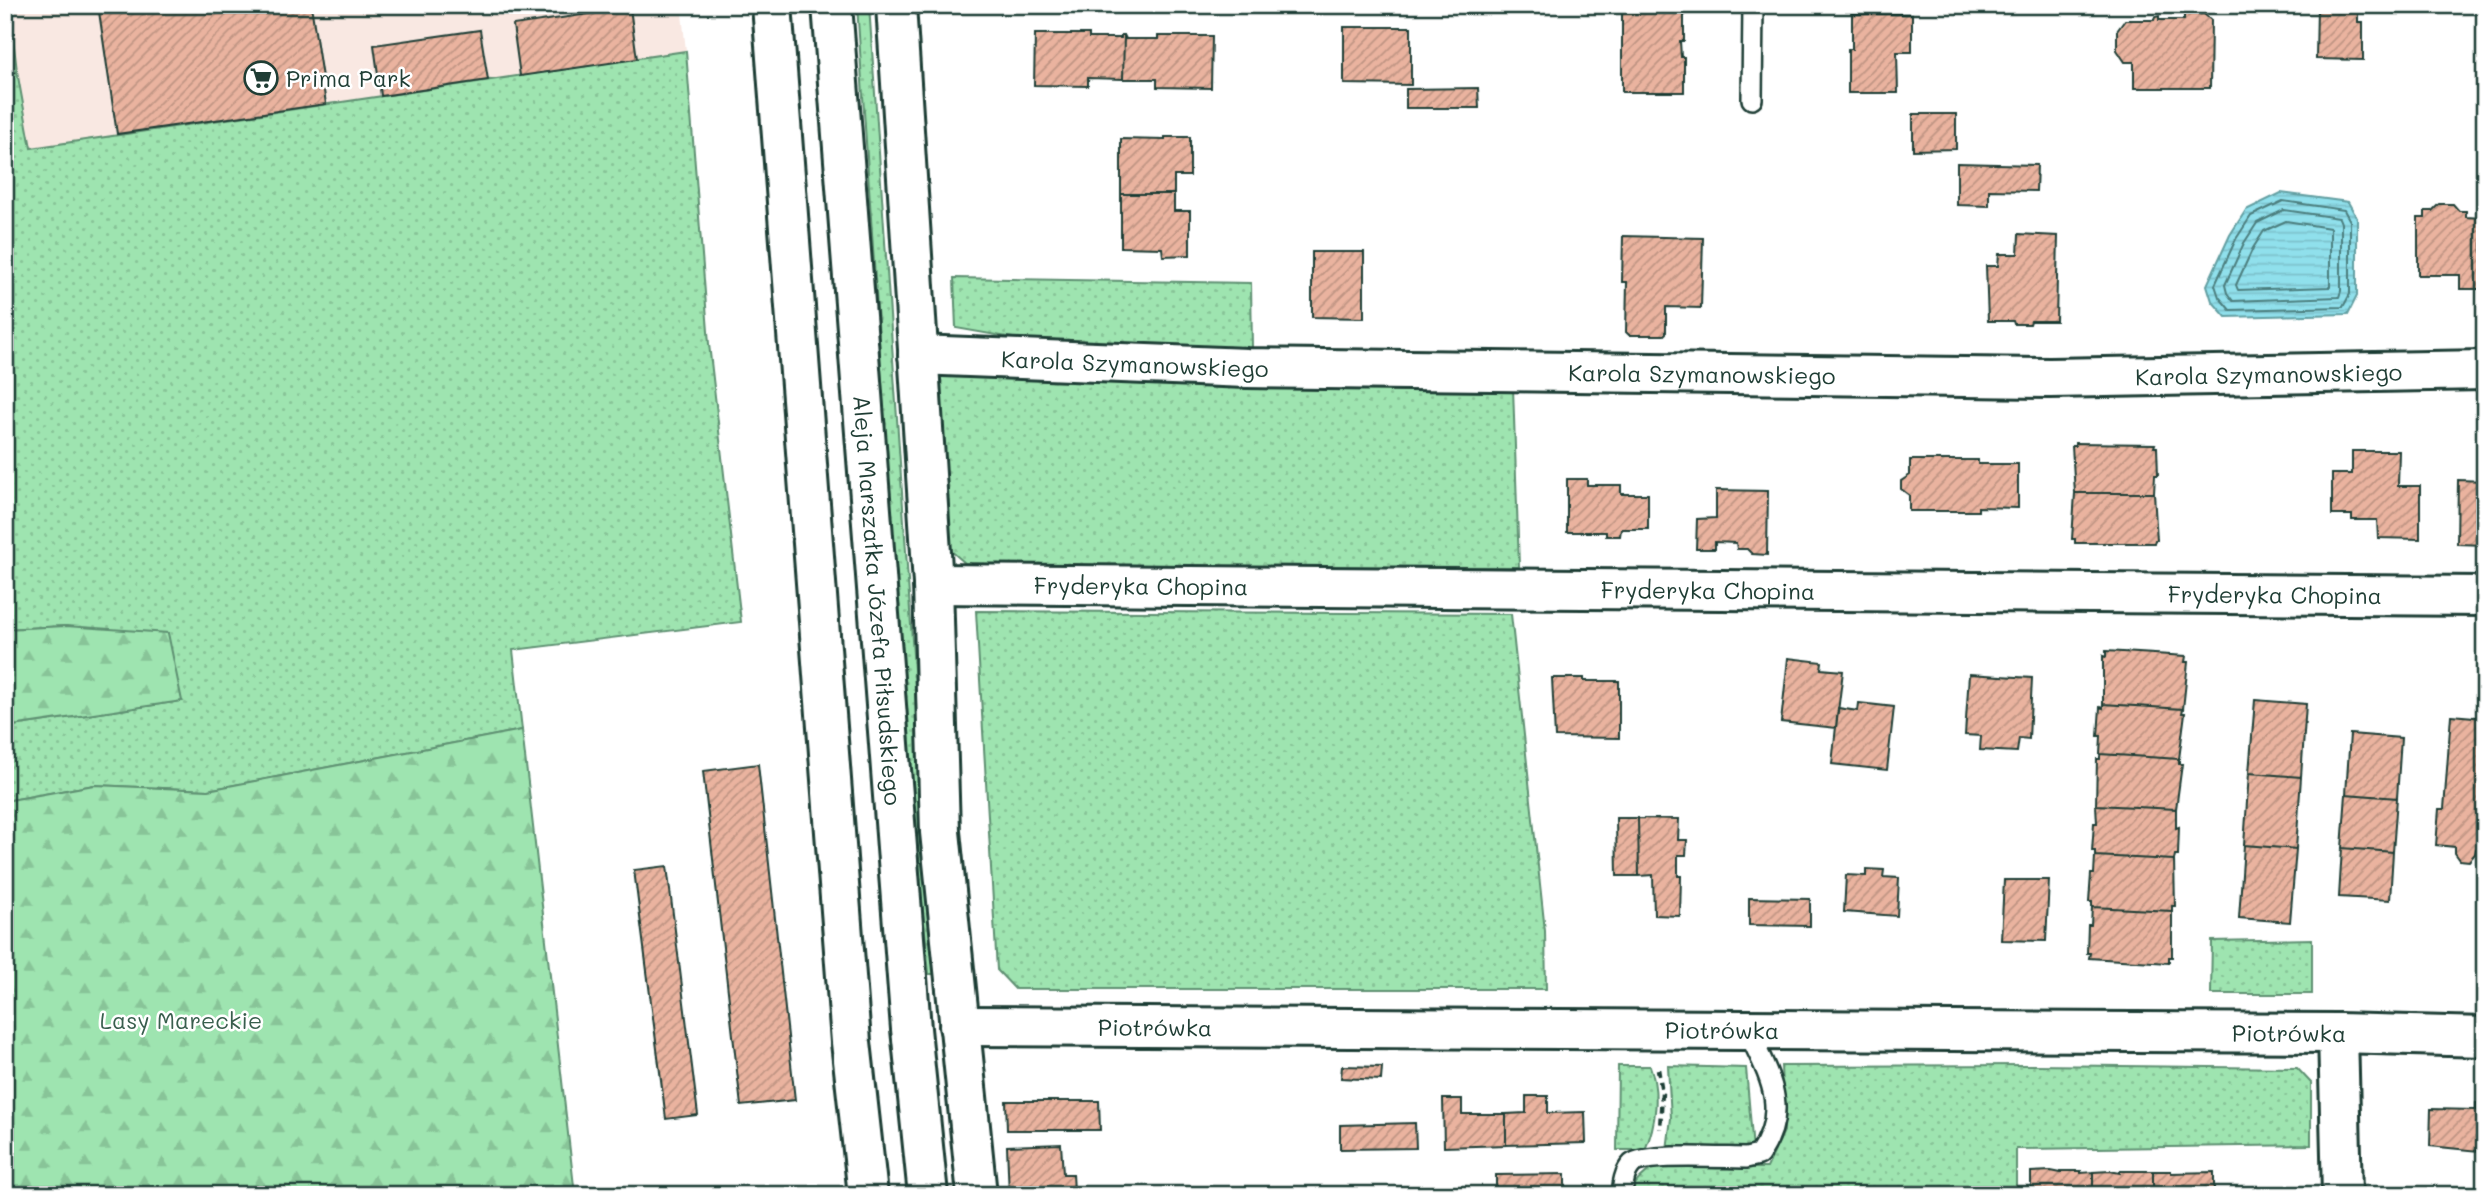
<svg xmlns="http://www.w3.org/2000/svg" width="2490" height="1200" viewBox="0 0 2490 1200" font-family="Mali,sans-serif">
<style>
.built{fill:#f9e8e2}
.grass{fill:url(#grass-dots);stroke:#5e9072;stroke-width:2}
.forest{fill:url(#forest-firs);stroke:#5e9072;stroke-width:2}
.water{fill:url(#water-rules);stroke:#639fa2;stroke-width:2}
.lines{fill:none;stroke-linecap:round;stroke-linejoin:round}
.shore{stroke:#4c7e7e;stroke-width:2}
.building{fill:url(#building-hatch);stroke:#1f3d34;stroke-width:2}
.service-casing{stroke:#1f3d34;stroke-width:24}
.minor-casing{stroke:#1f3d34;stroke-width:44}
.secondary-casing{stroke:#1f3d34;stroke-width:44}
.path{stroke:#1f3d34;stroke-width:4.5;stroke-dasharray:7 5;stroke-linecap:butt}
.service{stroke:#fff;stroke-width:19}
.minor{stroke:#fff;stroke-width:38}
.secondary{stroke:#fff;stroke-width:38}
.labels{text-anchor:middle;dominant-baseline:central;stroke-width:5;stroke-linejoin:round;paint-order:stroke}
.poi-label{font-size:23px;fill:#1f3d34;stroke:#fff;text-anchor:start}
.street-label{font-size:23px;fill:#1f3d34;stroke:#fff}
.park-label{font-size:23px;fill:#385e4d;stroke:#fff}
</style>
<defs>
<pattern id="grass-dots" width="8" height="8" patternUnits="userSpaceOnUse" patternTransform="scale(1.75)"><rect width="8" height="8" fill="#9ee4b0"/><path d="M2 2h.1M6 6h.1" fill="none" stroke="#88c498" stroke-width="1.8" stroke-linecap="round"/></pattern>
<pattern id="forest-firs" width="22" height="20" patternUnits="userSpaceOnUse" patternTransform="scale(1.75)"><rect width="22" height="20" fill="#9ee4b0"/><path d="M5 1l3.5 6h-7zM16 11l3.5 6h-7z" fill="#88c498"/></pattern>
<pattern id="water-rules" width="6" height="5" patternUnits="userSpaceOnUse" patternTransform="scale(1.75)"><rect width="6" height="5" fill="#90e0ec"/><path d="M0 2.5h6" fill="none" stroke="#7cc1cb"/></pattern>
<pattern id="building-hatch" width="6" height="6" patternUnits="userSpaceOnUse" patternTransform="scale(1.75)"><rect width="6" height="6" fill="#eab39f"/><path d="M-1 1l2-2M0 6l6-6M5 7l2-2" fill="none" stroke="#bd9382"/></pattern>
</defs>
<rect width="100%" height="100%" fill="#fff"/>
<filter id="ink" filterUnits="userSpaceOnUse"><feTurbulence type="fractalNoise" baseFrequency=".0143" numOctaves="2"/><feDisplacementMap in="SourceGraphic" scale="14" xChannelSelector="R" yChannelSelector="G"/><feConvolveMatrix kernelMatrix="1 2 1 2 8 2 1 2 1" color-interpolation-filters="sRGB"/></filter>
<g filter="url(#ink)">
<path class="built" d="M 9,5 L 681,5 L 686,51 L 31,148 L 17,71 Z"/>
<path class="grass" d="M 857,5 L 869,5 L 916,699 L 941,974 L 929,974 L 902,688 Z
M 686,51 L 709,344 L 741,622 L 513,650 L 522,730 L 208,790 L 94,785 L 5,801 L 5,727 L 182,701 L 66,626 L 5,629 L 5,77 L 17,71 L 31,148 Z
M 954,278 L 1251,283 L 1252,348 L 1181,351 L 1058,346 L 956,328 Z
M 937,365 L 1513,387 L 1519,567 L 988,566 L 965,563 L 949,549 Z
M 976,611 L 1511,614 L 1545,931 L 1546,989 L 1015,989 L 997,970 Z
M 2312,939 L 2312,994 L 2211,994 L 2212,941 Z
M 2033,1065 L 2297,1068 L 2311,1083 L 2311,1145 L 2016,1149 L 2016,1195 L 1630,1195 C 1634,1182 1642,1176 1652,1168 L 1767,1168 L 1784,1131 L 1781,1066 Z
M 1618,1066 L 1650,1066 C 1660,1093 1656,1124 1645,1150 L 1617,1150 Z
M 1668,1066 L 1746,1068 L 1753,1150 L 1667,1150 L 1671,1118 Z"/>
<path class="forest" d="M 5,5 L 9,5 L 17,71 L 5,77 Z
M 66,626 L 168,633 L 182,701 L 5,727 L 5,629 Z
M 522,730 L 575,1195 L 5,1195 L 5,801 L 94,785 L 208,790 Z"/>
<path class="water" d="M 2281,193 L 2348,202 L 2357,218 L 2357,296 L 2348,314 L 2226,317 L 2212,301 L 2207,285 L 2230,235 L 2246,210 Z"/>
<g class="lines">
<path class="shore" d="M 2283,201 L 2344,210 L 2350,221 L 2350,294 L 2343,307 L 2230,310 L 2219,297 L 2215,285 L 2236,239 L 2251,216 Z
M 2284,210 L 2339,218 L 2341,223 L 2341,291 L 2339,297 L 2233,301 L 2227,293 L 2225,285 L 2244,243 L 2257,223 Z
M 2286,221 L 2330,228 L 2330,287 L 2238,290 L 2236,285 L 2253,248 L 2264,231 Z"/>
</g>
<path class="building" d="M 98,5 L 311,5 L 326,104 L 117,134 Z
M 2312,5 L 2364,5 L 2363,8 L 2358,8 L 2358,22 L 2363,22 L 2363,60 L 2316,59 L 2317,7 L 2312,7 Z
M 630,8 L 637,59 L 520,76 L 513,25 Z
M 1684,11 L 1684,41 L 1680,41 L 1681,57 L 1684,57 L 1684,92 L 1622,92 L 1622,12 Z
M 2184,13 L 2204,14 L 2211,20 L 2210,88 L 2134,88 L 2134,62 L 2125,62 L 2117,50 L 2117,31 L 2125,20 L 2154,20 L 2155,17 L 2159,16 L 2159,20 L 2184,20 Z
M 1852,14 L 1912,14 L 1912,52 L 1897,52 L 1898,93 L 1848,93 L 1848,49 L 1852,49 Z
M 1344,27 L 1411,27 L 1411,85 L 1344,84 Z
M 480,30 L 488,80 L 381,96 L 374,45 Z
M 1035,34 L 1089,34 L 1089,38 L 1121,38 L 1121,35 L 1124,35 L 1123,79 L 1088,78 L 1088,86 L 1034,85 Z
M 1124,35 L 1126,39 L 1158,39 L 1158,36 L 1212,36 L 1211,88 L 1157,87 L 1157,79 L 1123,79 Z
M 1478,88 L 1479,108 L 1406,108 L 1406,89 Z
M 1913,114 L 1956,114 L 1956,149 L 1913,150 Z
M 1165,137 L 1190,137 L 1190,176 L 1174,176 L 1174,194 L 1121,194 L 1121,139 L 1165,140 Z
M 1957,163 L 2037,165 L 2036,191 L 1989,190 L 1989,206 L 1957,205 Z
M 1121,194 L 1174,194 L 1174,211 L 1190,211 L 1190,255 L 1163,256 L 1162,248 L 1121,247 Z
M 2439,204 L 2453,204 L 2459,211 L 2466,211 L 2466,217 L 2482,218 L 2482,289 L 2460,289 L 2460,275 L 2418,275 L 2418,218 L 2425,218 L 2425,211 L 2432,211 Z
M 2019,234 L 2058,236 L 2056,321 L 2031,321 L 2030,324 L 2014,324 L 2013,321 L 1988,321 L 1986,266 L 1998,266 L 1999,254 L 2018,254 Z
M 1623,236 L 1703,238 L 1701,308 L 1666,307 L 1666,333 L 1664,335 L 1629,335 L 1626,332 L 1627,282 L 1622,282 Z
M 1312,252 L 1364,252 L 1364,318 L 1312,317 Z
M 2075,443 L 2155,444 L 2154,447 L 2157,447 L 2158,475 L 2155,475 L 2154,493 L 2075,493 L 2072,446 L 2075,446 Z
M 2352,451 L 2399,451 L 2398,486 L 2420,486 L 2420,539 L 2378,538 L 2377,520 L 2352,520 L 2352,515 L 2332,515 L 2332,474 L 2352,474 Z
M 1910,460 L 1978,460 L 1978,464 L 2018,464 L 2018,508 L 1978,507 L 1978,511 L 1909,511 L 1909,495 L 1901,489 L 1901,481 L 1910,475 Z
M 1567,479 L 1587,479 L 1587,485 L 1621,485 L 1621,494 L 1648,494 L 1648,529 L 1621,529 L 1620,536 L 1606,536 L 1606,532 L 1567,532 Z
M 2458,480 L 2485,481 L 2485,545 L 2457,544 Z
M 1716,490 L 1768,491 L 1767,555 L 1752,554 L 1747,549 L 1737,549 L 1736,543 L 1715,542 L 1715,549 L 1696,549 L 1697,519 L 1716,518 Z
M 2075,493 L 2154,493 L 2157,540 L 2155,540 L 2154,543 L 2075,543 L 2075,539 L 2072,539 Z
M 2106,651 L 2186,656 L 2185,662 L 2188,662 L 2183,709 L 2103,704 L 2103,656 L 2106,657 Z
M 1788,658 L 1822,662 L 1821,669 L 1843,671 L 1836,728 L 1781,722 Z
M 1969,674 L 2032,678 L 2029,739 L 2019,738 L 2017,752 L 1980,750 L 1981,736 L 1965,735 Z
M 1552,678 L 1584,678 L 1584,681 L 1619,681 L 1619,738 L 1555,737 Z
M 2255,700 L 2306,704 L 2301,777 L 2249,773 Z
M 1859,703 L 1894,707 L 1887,770 L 1832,764 L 1838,708 L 1858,711 Z
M 2103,704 L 2183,709 L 2182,713 L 2185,713 L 2179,759 L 2100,754 L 2101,736 L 2098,736 L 2100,707 L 2103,708 Z
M 2451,715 L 2485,718 L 2485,849 L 2476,849 L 2475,854 L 2469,861 L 2460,860 L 2455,853 L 2455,847 L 2436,845 L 2439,809 L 2444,809 Z
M 2350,734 L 2401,738 L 2397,798 L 2346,794 Z
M 2100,754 L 2179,759 L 2179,764 L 2182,764 L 2176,809 L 2096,805 L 2097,759 L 2100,759 Z
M 758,764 L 795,1100 L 741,1106 L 703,771 Z
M 2249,773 L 2301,777 L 2296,849 L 2244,845 Z
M 2346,794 L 2397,798 L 2393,852 L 2342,848 Z
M 2096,805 L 2176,809 L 2176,828 L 2179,827 L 2178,855 L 2175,855 L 2174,860 L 2095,856 L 2095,851 L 2092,851 L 2094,823 L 2097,823 Z
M 1616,818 L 1638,818 L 1639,876 L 1617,876 Z
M 1638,818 L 1679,819 L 1678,840 L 1687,840 L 1686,855 L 1678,855 L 1678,876 L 1681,876 L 1680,916 L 1654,915 L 1653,875 L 1639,876 Z
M 2244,845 L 2296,849 L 2290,922 L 2239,918 Z
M 2342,848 L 2393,852 L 2390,900 L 2339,897 Z
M 2095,856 L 2174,860 L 2175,906 L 2172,906 L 2172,911 L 2092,907 L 2092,902 L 2089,902 L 2091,874 L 2094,874 Z
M 667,866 L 698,1115 L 666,1119 L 634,870 Z
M 1866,869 L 1884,870 L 1883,877 L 1899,878 L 1897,916 L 1844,912 L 1846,875 L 1866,876 Z
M 2004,880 L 2049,880 L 2046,941 L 2001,940 Z
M 1749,898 L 1810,899 L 1810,926 L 1749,925 Z
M 2092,907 L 2172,911 L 2172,957 L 2169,957 L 2169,963 L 2089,958 L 2090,953 L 2087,953 L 2088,925 L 2091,925 Z
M 1342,1066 L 1382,1067 L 1381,1080 L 1341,1078 Z
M 1526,1096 L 1548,1096 L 1548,1113 L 1585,1112 L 1586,1143 L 1506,1145 L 1506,1114 L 1526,1113 Z
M 1443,1099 L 1462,1099 L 1462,1114 L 1506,1114 L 1506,1145 L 1444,1147 Z
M 1006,1101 L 1099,1101 L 1100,1130 L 1007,1130 Z
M 2476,1103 L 2485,1104 L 2485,1141 L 2479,1140 L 2478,1151 L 2430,1146 L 2431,1109 L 2476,1110 Z
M 1415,1123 L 1416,1148 L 1340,1149 L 1340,1125 Z
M 1061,1144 L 1063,1174 L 1073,1174 L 1074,1191 L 1063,1191 L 1064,1195 L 1009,1195 L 1007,1146 Z
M 2051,1171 L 2061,1173 L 2061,1171 L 2081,1171 L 2081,1173 L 2093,1172 L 2093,1195 L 2031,1195 L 2031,1172 Z
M 2110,1171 L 2120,1173 L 2120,1171 L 2153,1171 L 2153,1195 L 2093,1195 L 2093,1172 Z
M 2153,1171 L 2171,1171 L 2171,1173 L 2214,1172 L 2214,1195 L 2153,1195 Z
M 1565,1174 L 1565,1195 L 1496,1195 L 1496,1175 Z"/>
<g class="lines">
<defs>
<path id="service" d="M 1752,99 L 1753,5
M 1622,1195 C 1623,1184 1624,1172 1632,1164 C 1645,1153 1725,1158 1746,1158 L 1759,1155 C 1791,1109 1769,1076 1748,1031"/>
<g id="minor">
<path d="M 896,5 L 933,584 L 940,832 L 977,1195"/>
<path id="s1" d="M 918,355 L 1247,368 L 2050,378 L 2485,370"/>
<path id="s2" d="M 933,584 L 2485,596"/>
<path id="s3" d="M 959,1026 L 2338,1033 L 2485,1037"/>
<path d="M 2338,1033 L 2342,1195"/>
</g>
<g id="secondary">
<path d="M 772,5 L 851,1042 L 868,1195"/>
<path id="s4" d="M 832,5 L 911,1029 L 928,1195"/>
</g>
</defs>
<use href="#service" class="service-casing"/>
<use href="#minor" class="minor-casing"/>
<use href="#secondary" class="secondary-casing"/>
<path class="path" d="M 1658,1069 L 1662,1092 L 1660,1129"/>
<use href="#service" class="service"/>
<use href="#minor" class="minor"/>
<use href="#secondary" class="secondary"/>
</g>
</g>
<defs>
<symbol id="supermarket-ring" viewBox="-11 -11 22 22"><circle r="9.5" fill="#fff" stroke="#1f3d34" stroke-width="1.5"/><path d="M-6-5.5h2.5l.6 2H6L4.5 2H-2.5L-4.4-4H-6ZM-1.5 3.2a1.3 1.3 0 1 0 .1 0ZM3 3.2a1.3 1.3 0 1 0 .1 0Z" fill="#1f3d34"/></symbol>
</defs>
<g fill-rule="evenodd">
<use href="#supermarket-ring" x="242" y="59" width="38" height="38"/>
</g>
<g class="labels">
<g class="poi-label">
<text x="286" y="78">Prima Park</text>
</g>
<g class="street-label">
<text stroke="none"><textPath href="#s1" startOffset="217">Karola Szymanowskiego</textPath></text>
<text stroke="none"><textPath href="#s1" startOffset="784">Karola Szymanowskiego</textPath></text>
<text stroke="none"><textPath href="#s1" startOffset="1351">Karola Szymanowskiego</textPath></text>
<text stroke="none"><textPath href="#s2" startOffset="208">Fryderyka Chopina</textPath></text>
<text stroke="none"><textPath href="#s2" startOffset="775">Fryderyka Chopina</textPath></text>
<text stroke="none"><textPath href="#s2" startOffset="1342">Fryderyka Chopina</textPath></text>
<text stroke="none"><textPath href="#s4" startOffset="597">Aleja Marszałka Józefa Piłsudskiego</textPath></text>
<text stroke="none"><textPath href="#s3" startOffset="196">Piotrówka</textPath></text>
<text stroke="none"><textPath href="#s3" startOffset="763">Piotrówka</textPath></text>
<text stroke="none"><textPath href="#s3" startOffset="1330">Piotrówka</textPath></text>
</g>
<g class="park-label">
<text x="181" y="1020">Lasy Mareckie</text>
</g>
</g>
<rect width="2490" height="1200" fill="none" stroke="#fff" stroke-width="28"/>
<rect x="14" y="14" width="2462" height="1172" fill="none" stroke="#1f3d34" stroke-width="2.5" filter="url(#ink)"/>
</svg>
